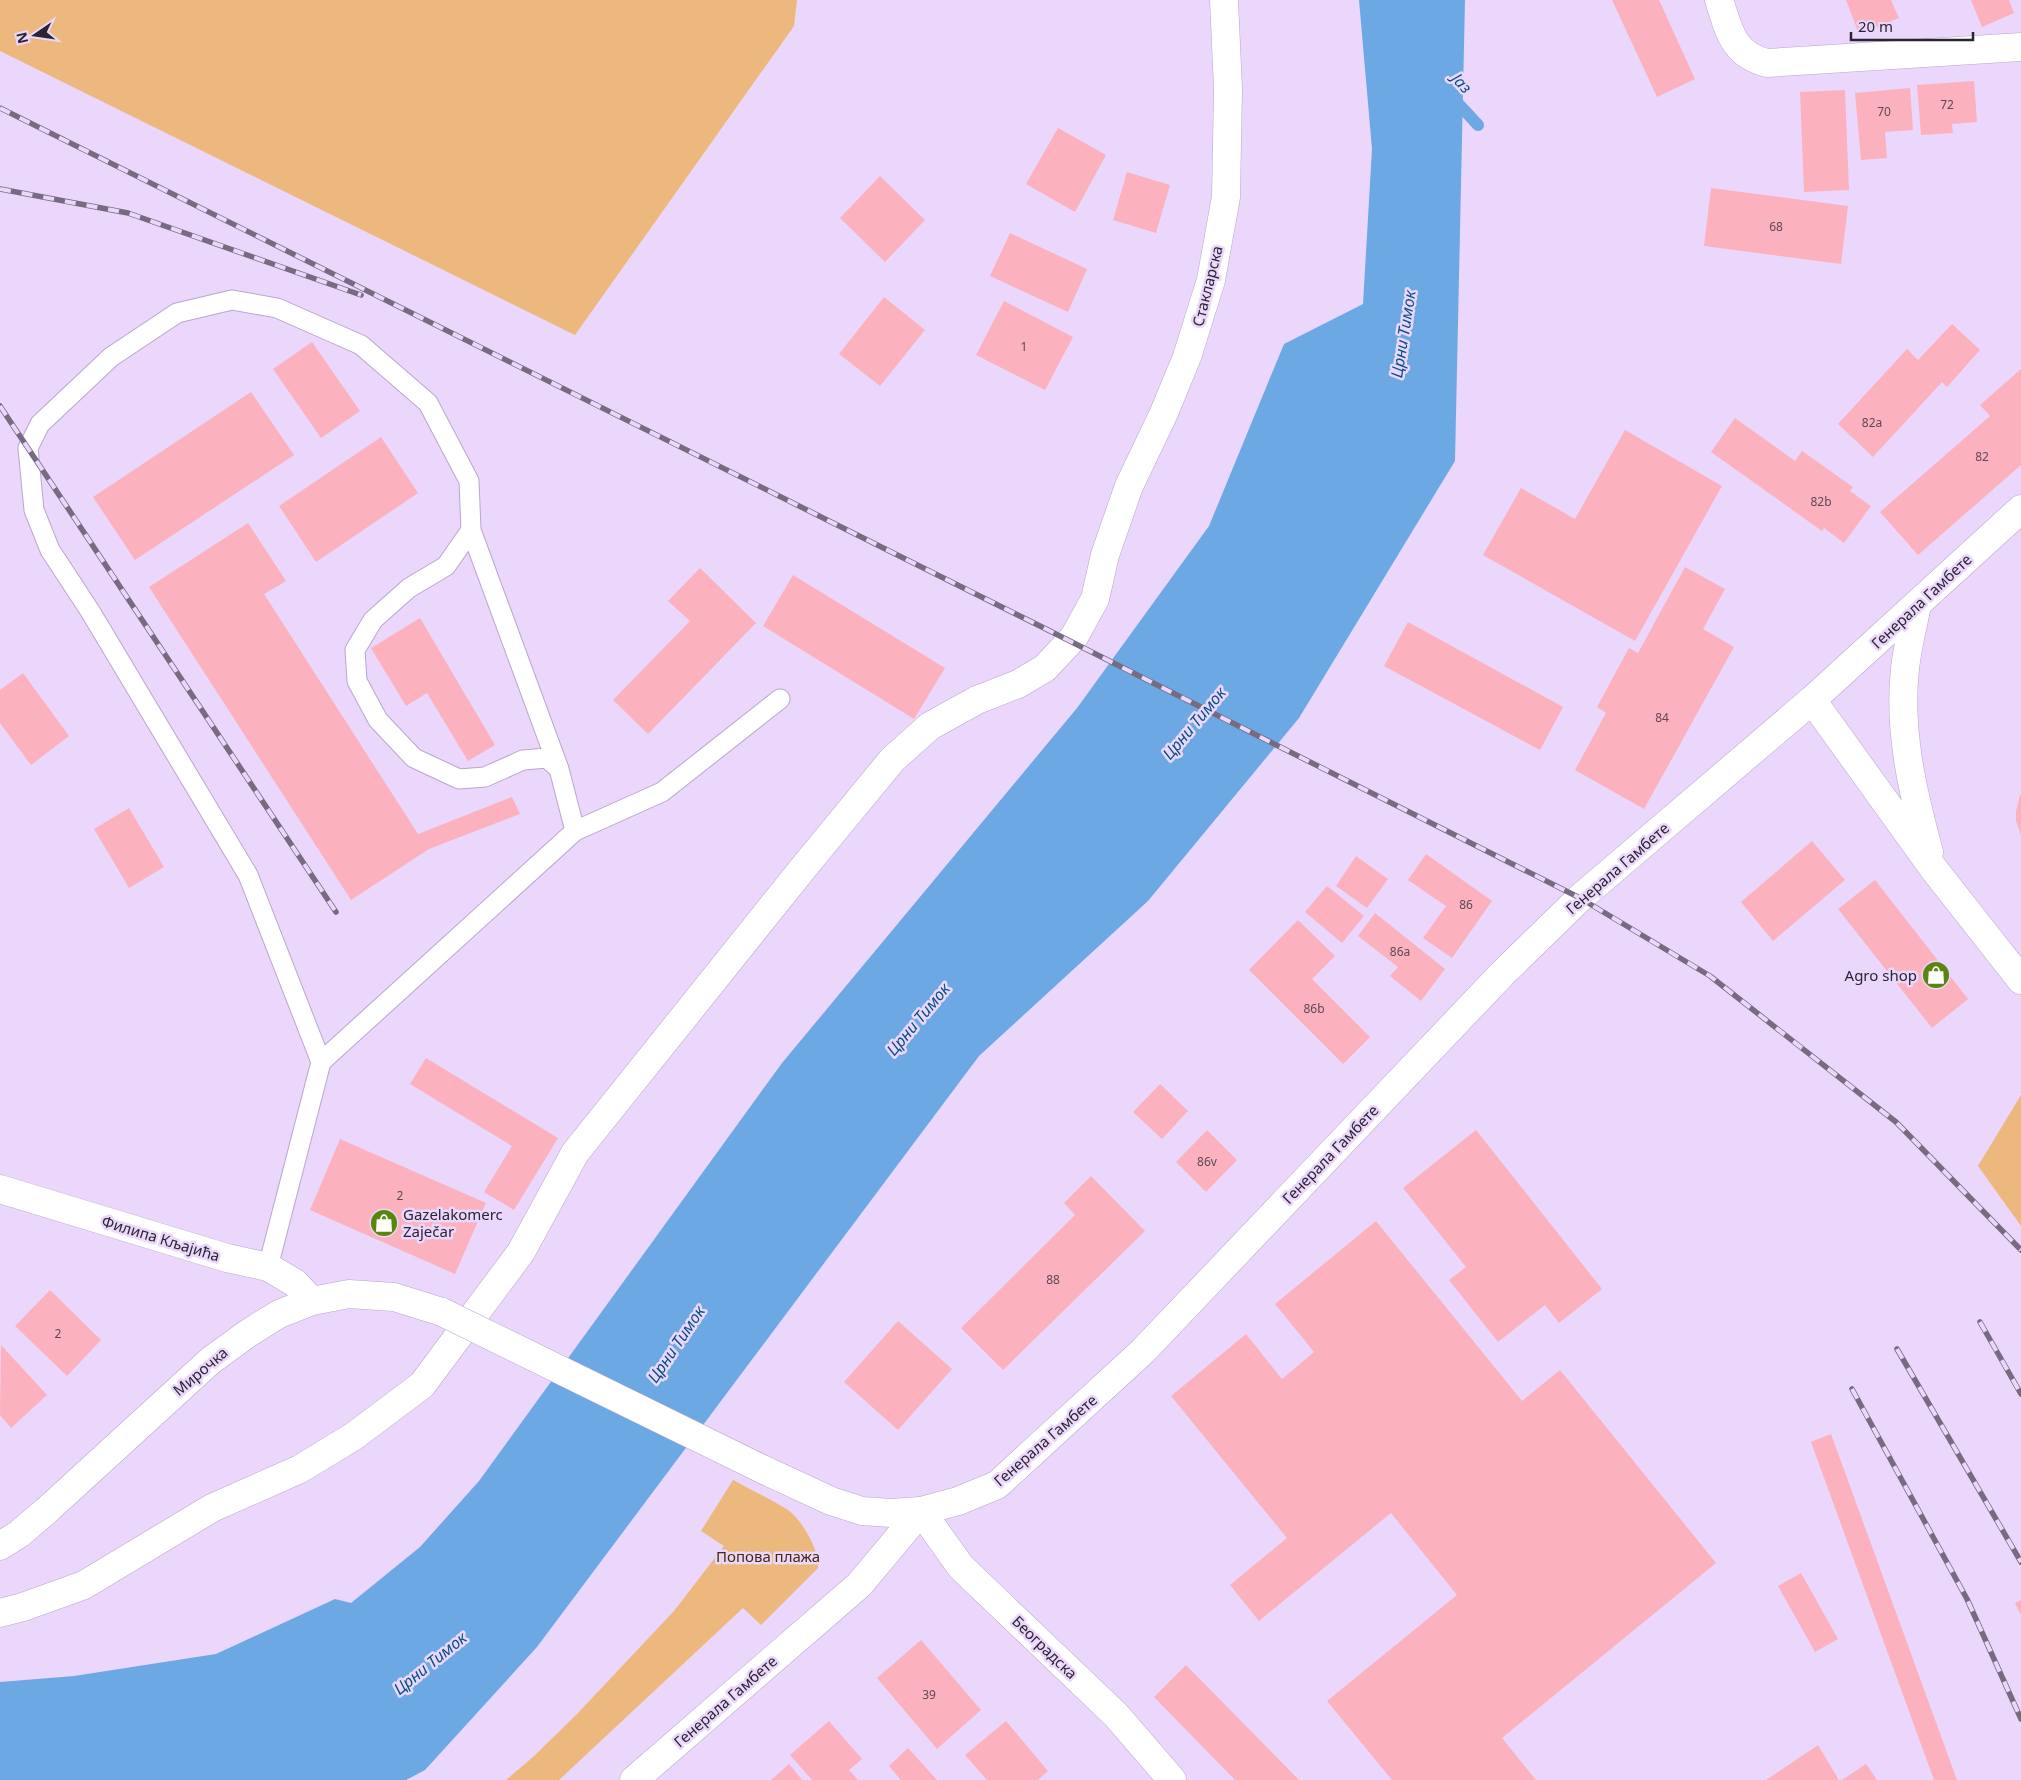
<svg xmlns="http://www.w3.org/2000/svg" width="2021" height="1780" viewBox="0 0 2021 1780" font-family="'Noto Sans',sans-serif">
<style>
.green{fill:#ecb87d}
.water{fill:#6ca9e4}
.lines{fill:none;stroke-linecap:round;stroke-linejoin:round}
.stream{stroke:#6ca9e4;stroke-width:12}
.building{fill:#fbb2be}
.lane-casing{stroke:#b9a7ca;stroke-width:21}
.street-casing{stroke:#b9a7ca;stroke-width:29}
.secondary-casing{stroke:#b9a7ca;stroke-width:29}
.lane{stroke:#fff;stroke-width:19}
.street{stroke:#fff;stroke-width:28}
.secondary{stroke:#fff;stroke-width:28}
.rail-casing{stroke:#766b81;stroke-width:5.5}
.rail{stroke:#ead7fb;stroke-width:4;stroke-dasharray:11;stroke-linecap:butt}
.secondary-bridge-casing{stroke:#b9a7ca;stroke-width:29;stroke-linecap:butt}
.secondary-bridge{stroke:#fff;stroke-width:28}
.labels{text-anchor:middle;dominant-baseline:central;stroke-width:5;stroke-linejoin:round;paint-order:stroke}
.number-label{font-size:12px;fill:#5f4855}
.street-label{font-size:15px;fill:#2b2432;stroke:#ead7fb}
.poi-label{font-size:15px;fill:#2b2432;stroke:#ead7fb;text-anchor:end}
.park-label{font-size:15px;fill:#41290c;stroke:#ead7fb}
.water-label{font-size:16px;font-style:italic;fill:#064e85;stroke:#ead7fb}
</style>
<rect width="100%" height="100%" fill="#ead7fb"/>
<path class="green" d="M 0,0 L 797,0 L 794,26 L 575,335 L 0,51 Z
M 2021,1095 L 2021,1226 L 1978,1166 Z
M 733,1480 C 751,1490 771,1499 788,1510 C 802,1520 820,1551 818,1568 L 761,1625 L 743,1608 L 559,1780 L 506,1780 L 533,1757 L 577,1714 L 674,1611 L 724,1546 L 701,1531 Z"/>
<path class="water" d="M 1359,0 L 1465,0 L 1455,461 L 1299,718 L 1148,901 L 979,1056 L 537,1647 L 425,1770 L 406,1780 L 0,1780 L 0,1682 L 74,1676 L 216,1654 L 335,1599 L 351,1603 L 420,1547 L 479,1481 L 782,1063 L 1077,708 L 1209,526 L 1284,344 L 1363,304 L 1372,149 Z"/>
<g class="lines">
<path class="stream" d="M 1453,98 L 1478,125"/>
</g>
<path class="building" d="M 1612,0 L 1659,0 L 1695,79 L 1657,97 Z
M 1846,0 L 1891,0 L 1899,18 L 1859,34 Z
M 1971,0 L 2009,0 L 2014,13 L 1982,27 Z
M 1974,81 L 1977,122 L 1952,124 L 1953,133 L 1921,135 L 1917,85 Z
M 1910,88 L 1913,130 L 1885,132 L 1887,158 L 1861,160 L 1855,93 Z
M 1845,90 L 1849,190 L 1804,192 L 1800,92 Z
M 1058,128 L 1106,155 L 1075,212 L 1026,184 Z
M 1127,172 L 1170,185 L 1156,233 L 1113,220 Z
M 880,176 L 925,220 L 885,262 L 840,218 Z
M 1711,188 L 1848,206 L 1841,264 L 1704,246 Z
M 1010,233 L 1087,269 L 1068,312 L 990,276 Z
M 884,297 L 925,330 L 880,386 L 839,354 Z
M 1004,301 L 1073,337 L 1045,390 L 976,355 Z
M 1952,324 L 1980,350 L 1947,387 L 1942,382 L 1873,457 L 1838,424 L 1907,349 L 1918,360 Z
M 312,342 L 360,411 L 321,438 L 273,369 Z
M 2021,369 L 2021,465 L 1918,555 L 1880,512 L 1990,416 L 1980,405 Z
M 251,392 L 294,455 L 135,560 L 93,497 Z
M 1735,418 L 1795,461 L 1802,451 L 1853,487 L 1850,491 L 1871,506 L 1844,543 L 1824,528 L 1822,531 L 1711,452 Z
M 1625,430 L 1722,486 L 1635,641 L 1483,555 L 1521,488 L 1575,519 Z
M 381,437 L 418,493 L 316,562 L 279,506 Z
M 248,523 L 286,581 L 264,594 L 418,834 L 512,797 L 520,814 L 429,849 L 351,900 L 149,587 Z
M 1685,567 L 1725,589 L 1703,629 L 1734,647 L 1644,809 L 1575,770 L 1606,713 L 1597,707 L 1629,648 L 1638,653 Z
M 700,568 L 756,623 L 648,734 L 613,700 L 690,621 L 668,601 Z
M 793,575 L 945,668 L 914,719 L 763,626 Z
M 420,618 L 495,745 L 468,761 L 427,693 L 406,706 L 371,648 Z
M 1408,622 L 1563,707 L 1540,750 L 1384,666 Z
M 23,673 L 69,736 L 31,765 L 0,723 L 0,690 Z
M 2020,795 L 2021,795 L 2021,835 L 2016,821 L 2016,812 Z
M 129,808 L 164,867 L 129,888 L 94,829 Z
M 1812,841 L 1845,880 L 1773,941 L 1741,902 Z
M 1426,854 L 1492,901 L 1452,958 L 1423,938 L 1446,906 L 1408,880 Z
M 1356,856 L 1388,879 L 1367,908 L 1336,886 Z
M 1875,880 L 1968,999 L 1932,1028 L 1838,909 Z
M 1327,886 L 1364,916 L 1342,943 L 1305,912 Z
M 1375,913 L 1445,969 L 1421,1001 L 1390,976 L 1398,967 L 1358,936 Z
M 1298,920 L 1335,956 L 1312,979 L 1370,1037 L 1343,1064 L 1249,970 Z
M 426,1058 L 558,1138 L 514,1210 L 484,1192 L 512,1146 L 410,1084 Z
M 1160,1084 L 1188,1111 L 1162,1139 L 1133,1112 Z
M 1207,1130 L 1237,1160 L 1206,1192 L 1176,1162 Z
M 1476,1130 L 1602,1289 L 1559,1323 L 1545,1305 L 1498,1342 L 1449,1280 L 1466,1267 L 1403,1188 Z
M 340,1139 L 486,1203 L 455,1274 L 310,1210 Z
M 1091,1176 L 1145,1231 L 1003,1370 L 961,1328 L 1075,1215 L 1064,1203 Z
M 1376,1221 L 1522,1401 L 1560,1370 L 1716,1563 L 1502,1738 L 1536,1780 L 1392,1780 L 1327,1701 L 1457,1595 L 1391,1513 L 1259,1621 L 1230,1585 L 1287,1538 L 1171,1396 L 1246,1334 L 1282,1379 L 1314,1352 L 1275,1304 Z
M 50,1290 L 101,1340 L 67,1376 L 15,1326 Z
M 898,1321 L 952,1369 L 898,1430 L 844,1382 Z
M 1,1345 L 47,1395 L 11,1428 L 0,1415 Z
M 1831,1434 L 1957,1780 L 1934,1780 L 1811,1442 Z
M 1801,1573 L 1838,1639 L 1815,1652 L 1778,1586 Z
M 2021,1600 L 2021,1615 L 2015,1603 Z
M 921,1640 L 981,1710 L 937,1749 L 877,1678 Z
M 1186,1665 L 1299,1780 L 1235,1780 L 1154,1697 Z
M 829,1721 L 862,1759 L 849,1770 L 858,1780 L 812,1780 L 790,1755 Z
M 1006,1721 L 1048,1771 L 1038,1780 L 987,1780 L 965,1755 Z
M 1818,1745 L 1839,1780 L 1766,1780 Z
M 908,1748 L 937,1780 L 901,1780 L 889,1766 Z
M 789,1764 L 802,1780 L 771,1780 Z
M 1866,1764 L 1877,1780 L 1842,1780 Z"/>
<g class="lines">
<defs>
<path id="lane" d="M 471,530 L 559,769 L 575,831
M 321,1062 L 248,875 L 90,611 L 50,550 L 34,510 L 28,448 L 40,424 L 111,357 L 177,313 L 232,300 L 277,308 L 361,345 L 428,403 L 469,481 L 471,530 L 446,566 L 409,588 L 373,620 L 355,650 L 357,681 L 378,720 L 414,758 L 459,779 L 485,777 L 523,760 L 547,758 L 559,769
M 268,1267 L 321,1062 L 575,831 L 662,792 L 780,699"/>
<path id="street" d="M 1719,0 C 1729,30 1732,54 1767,63 L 2021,47
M 1917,605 C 1913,626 1907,648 1905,669 C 1898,731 1913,793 1929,852
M 1812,700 L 1933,868 L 2021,980
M 0,1189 L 227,1258 L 268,1267 L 295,1283 L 312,1301
M 0,1613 L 23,1607 L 84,1585 L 212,1508 L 300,1469 L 354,1436 L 422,1385 L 521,1252 L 575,1153 L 804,867 L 892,760 L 930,726 L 977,700 L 1018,684 L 1045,668 L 1074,637 L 1095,599 L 1105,555 L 1129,486 L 1163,415 L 1187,357 L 1211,280 L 1226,197 L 1228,89 L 1224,0
M 634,1780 L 859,1585 L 921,1511 L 961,1567 L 1116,1715 L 1172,1780"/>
<path id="secondary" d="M 762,1469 L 831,1501 L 862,1511 L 891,1513 L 921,1511 L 958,1501 L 997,1485 L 1143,1351 L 1503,973 L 1580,898 L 1812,700 L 2021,509
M 0,1546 L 19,1534 L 46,1511 L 210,1361 L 247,1334 L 279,1314 L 312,1301 L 349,1294 L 394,1297 L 442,1312"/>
</defs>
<use href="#lane" class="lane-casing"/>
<use href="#street" class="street-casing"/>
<use href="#secondary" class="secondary-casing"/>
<use href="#lane" class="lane"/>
<use href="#street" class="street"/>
<use href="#secondary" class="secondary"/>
<defs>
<path id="rail" d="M 0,108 L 1046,629 L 1580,898 L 1710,976 L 1896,1122 L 2021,1250
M 0,189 L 128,213 L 361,295
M 0,406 L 336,912
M 1980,1322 L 2021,1394
M 1897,1349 L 2021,1562
M 1852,1389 L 1967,1599 L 2021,1719"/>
</defs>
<use href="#rail" class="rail-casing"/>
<use href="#rail" class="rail"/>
<defs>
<path id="secondary-bridge" d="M 442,1312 L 762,1469"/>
</defs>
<use href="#secondary-bridge" class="secondary-bridge-casing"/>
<use href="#secondary-bridge" class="secondary-bridge"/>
</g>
<defs>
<symbol id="shop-disc" viewBox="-11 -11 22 22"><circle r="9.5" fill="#5c850f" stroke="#ead7fb"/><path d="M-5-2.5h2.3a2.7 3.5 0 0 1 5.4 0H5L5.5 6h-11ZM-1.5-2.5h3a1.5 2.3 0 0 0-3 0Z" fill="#fff"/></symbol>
</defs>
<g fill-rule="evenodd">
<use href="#shop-disc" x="1920" y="959" width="32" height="32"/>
<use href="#shop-disc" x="368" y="1207" width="32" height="32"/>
</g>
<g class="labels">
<g class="number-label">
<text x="1947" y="104">72</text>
<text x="1884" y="111">70</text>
<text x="1776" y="226">68</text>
<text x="1024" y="346">1</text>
<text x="1872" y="422">82a</text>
<text x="1982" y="456">82</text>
<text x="1821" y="501">82b</text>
<text x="1662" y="717">84</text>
<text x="1466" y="904">86</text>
<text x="1400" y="951">86a</text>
<text x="1314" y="1008">86b</text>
<text x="1207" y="1161">86v</text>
<text x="400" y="1195">2</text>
<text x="1053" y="1279">88</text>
<text x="58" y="1333">2</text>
<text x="929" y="1694">39</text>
</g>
<g class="street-label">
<text transform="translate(1207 286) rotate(-76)">Стакларска</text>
<text transform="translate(1921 601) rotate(-43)">Генерала Гамбете</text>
<text transform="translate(1617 868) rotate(-41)">Генерала Гамбете</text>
<text transform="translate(1330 1154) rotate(-46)">Генерала Гамбете</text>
<text transform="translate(161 1238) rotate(17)">Филипа Кљајића</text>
<text transform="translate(200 1371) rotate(-40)">Мирочка</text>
<text transform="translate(1045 1440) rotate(-41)">Генерала Гамбете</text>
<text transform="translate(1045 1647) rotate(44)">Београдска</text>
<text transform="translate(725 1701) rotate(-41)">Генерала Гамбете</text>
</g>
<g class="poi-label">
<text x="1917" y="975">Agro shop</text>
<text x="403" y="1214" text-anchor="start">Gazelakomerc<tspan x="403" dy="17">Zaječar</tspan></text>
</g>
<g class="park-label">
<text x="768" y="1556">Попова плажа</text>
</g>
<g class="water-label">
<text transform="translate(1462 83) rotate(48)">Јаз</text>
<text transform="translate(1403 334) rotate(-81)">Црни Тимок</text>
<text transform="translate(1194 723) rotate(-50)">Црни Тимок</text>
<text transform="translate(918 1019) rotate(-50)">Црни Тимок</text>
<text transform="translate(676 1344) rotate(-56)">Црни Тимок</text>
<text transform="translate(430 1663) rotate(-39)">Црни Тимок</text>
</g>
</g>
<g transform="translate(35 35) rotate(257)" stroke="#ead7fb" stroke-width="4" paint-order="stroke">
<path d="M0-4L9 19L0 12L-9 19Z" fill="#2b2432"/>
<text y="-8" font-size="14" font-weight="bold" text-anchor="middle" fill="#2b2432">N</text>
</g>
<path d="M1851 32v8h122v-8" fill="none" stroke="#2b2432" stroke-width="2.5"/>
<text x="1858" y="32" font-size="15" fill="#2b2432" stroke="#ead7fb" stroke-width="4" paint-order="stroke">20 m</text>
</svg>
